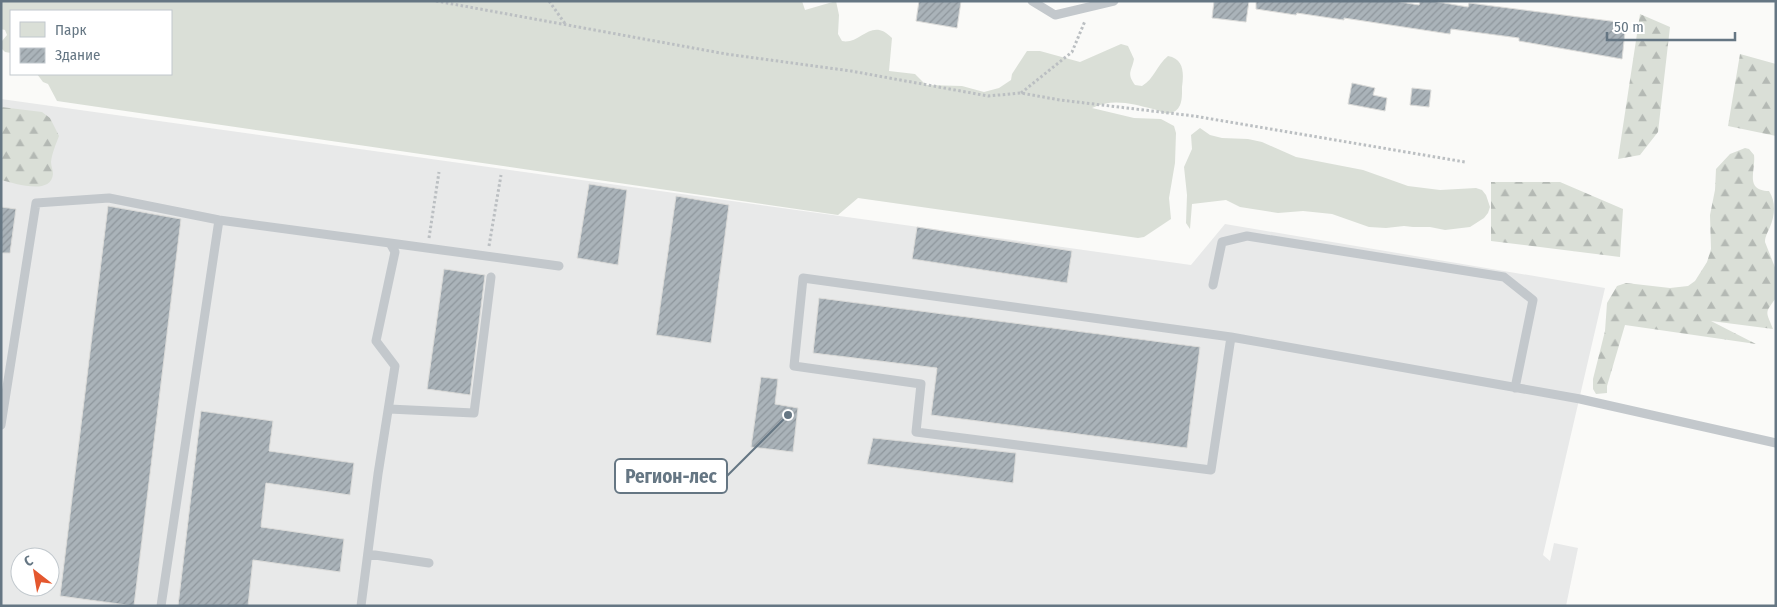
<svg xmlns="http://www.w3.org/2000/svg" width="1777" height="607" viewBox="0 0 1777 607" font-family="'Fira Sans Condensed',sans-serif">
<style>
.built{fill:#e8e9e9;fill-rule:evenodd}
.green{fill:#dadfd7}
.forest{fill:url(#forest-firs)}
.building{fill:url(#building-hatch);stroke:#dcdcda}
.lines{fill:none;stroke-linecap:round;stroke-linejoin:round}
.path{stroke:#bbbfc2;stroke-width:3;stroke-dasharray:2.5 2.5;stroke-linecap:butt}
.service{stroke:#c3c8cc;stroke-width:9}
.leader{fill:none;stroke:#657683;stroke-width:2}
.callout-dot{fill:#657683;stroke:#fff;stroke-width:2}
.callout{fill:#fff;stroke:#657683;stroke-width:2}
.callout-label{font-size:19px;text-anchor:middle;font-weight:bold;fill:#657683}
</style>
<defs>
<pattern id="forest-firs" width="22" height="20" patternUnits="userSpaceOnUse" patternTransform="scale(1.25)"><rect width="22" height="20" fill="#dadfd7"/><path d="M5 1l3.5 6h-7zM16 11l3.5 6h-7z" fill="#b4b9b4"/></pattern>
<pattern id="building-hatch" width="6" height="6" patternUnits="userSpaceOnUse" patternTransform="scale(1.25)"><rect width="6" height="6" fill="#aab3b9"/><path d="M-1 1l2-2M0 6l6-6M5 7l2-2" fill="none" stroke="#8e969c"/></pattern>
</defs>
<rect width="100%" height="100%" fill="#fafaf8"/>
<path class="built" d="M 1,99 L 1191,265 L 1225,224 L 1605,288 L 1543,555 L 1550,561 L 1554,543 L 1578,548 L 1566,606 L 1,606 ZM 20,557 L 50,557 L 50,587 L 20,587 Z"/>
<path class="green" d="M 1,1 L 802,1 L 805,10 L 836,1 L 839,15 L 838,34 L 842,41 C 861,45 871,16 892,38 L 889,71 L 915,74 L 926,85 L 962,86 L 984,92 L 999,88 L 1011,80 L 1012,74 L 1027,51 L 1040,51 L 1080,62 L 1121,44 L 1128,46 L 1134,59 C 1132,71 1126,73 1135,85 L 1142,86 C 1154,79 1157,65 1168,56 C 1184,59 1184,73 1182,87 C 1182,96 1183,110 1171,113 C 1164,115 1159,110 1153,109 C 1132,104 1113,98 1092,108 L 1134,118 L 1161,119 L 1174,126 L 1176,133 L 1175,163 L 1169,198 L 1171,219 L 1144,237 L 1138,238 L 858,198 L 838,215 L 57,101 L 48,84 L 43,82 L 37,74 L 171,74 L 171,11 L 11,11 L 11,53 L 5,52 L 1,48 L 2,41 L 7,35 L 5,30 L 1,29 Z
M 1200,128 L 1210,135 L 1222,138 L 1248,139 L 1262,142 L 1296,157 L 1363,170 L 1408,186 L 1440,190 L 1476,188 L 1482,190 L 1486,195 L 1490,207 L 1488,213 L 1484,218 L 1470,227 L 1445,230 L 1430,227 L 1413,227 L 1404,226 L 1386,228 L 1369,227 L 1332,214 L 1303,211 L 1278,213 L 1240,207 L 1226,200 L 1192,204 L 1190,229 L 1186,223 L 1187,195 L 1184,167 L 1192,149 L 1191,135 Z"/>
<path class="forest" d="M 1640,14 L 1670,27 L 1658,132 L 1640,155 L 1618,159 Z
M 1740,54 L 1776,64 L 1776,136 L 1728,126 Z
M 1,107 L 42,112 L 50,118 L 59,136 C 56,144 52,153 51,162 C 51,166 53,170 53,174 C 51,196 14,183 1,180 Z
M 1745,148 L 1749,149 L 1754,155 C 1756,171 1744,190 1769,191 C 1776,202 1775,215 1770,227 C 1768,232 1765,236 1765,242 L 1776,270 L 1776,298 C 1764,314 1766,311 1773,329 L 1711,321 L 1756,344 L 1625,325 L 1607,386 L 1607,393 L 1596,394 L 1593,389 L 1593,379 L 1605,331 L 1607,303 L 1617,286 L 1626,283 L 1670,288 L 1688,286 L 1695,281 L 1707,262 L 1711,249 L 1710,215 L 1715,190 L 1716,169 L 1730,154 Z
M 1491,182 L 1560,182 L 1623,209 L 1620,257 L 1491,241 Z"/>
<path class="building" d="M 919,1 L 961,1 L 957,28 L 916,21 Z
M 1214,1 L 1249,1 L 1246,22 L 1212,18 Z
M 1256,1 L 1394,1 L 1419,5 L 1420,1 L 1432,1 L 1468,7 L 1469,3 L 1626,23 L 1622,59 L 1519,41 L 1519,38 L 1451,29 L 1450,34 L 1344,18 L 1344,20 L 1297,13 L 1296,15 L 1256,9 Z
M 1352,83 L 1375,88 L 1373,95 L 1387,98 L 1385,111 L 1348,104 Z
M 1412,88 L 1431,90 L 1429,107 L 1410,105 Z
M 589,184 L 627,190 L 618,265 L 577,258 Z
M 676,196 L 729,205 L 711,343 L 656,335 Z
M 108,206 L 181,219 L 134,606 L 60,596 Z
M 1,207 L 16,209 L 10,253 L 1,253 Z
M 917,227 L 1072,251 L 1067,283 L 912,259 Z
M 444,269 L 485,275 L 470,395 L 427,389 Z
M 819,298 L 1200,347 L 1187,448 L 931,415 L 937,368 L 813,353 Z
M 761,377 L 778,379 L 775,404 L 798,408 L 793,452 L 751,447 Z
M 201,411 L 273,421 L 269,451 L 354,463 L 350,495 L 266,483 L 261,527 L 344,539 L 340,572 L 253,560 L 248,606 L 178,606 Z
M 873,438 L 1016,453 L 1013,483 L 867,464 Z"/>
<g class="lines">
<path class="path" d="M 436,1 L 726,54 L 851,71 L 988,96 L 1021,93 L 1060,100 L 1194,116 L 1465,162
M 549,1 L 566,25
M 1021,93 L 1072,52 L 1085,21
M 429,238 L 439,172
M 489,246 L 501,175"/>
<path class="service" d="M 1032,1 L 1055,15 L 1114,1
M 390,243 L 559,266
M 1213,285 L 1222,242 L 1247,236 L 1504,277 L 1533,300 L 1515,388
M 1231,337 L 1211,470 L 916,432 L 921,384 L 794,366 L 803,278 L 1231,337 L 1580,399 L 1776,443
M 389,409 L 474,413 L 491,277
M 1,425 L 36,203 L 109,198 L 219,220 L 390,243 L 395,252 L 376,341 L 395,366 L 378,474 L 361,606
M 368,554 L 429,563
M 161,606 L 219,220"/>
</g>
<path class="leader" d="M788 415L727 476"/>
<circle class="callout-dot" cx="788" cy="415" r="5"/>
<rect class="callout" x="615" y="459" width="112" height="34" rx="5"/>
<g class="callout-label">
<text x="671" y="483">Регион-лес</text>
</g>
<rect width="1777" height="607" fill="none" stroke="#657683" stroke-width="5"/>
<rect x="10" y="10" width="162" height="65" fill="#ffffff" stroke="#c1c8cd"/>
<rect x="20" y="22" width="25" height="15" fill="#dadfd7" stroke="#c1c8cd"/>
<text x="55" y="35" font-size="15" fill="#657683">Парк</text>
<rect x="20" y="48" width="25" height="15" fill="url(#building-hatch)" stroke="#c1c8cd"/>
<text x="55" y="60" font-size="15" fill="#657683">Здание</text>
<g transform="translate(35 572) rotate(329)"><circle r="24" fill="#ffffff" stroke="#c1c8cd"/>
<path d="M0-4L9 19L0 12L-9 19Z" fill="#e4572e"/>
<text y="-8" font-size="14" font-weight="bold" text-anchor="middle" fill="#657683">С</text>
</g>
<path d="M1607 32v8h128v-8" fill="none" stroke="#657683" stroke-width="2.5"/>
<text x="1614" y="32" font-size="15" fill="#657683" stroke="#ffffff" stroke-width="4" paint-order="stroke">50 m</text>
</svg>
